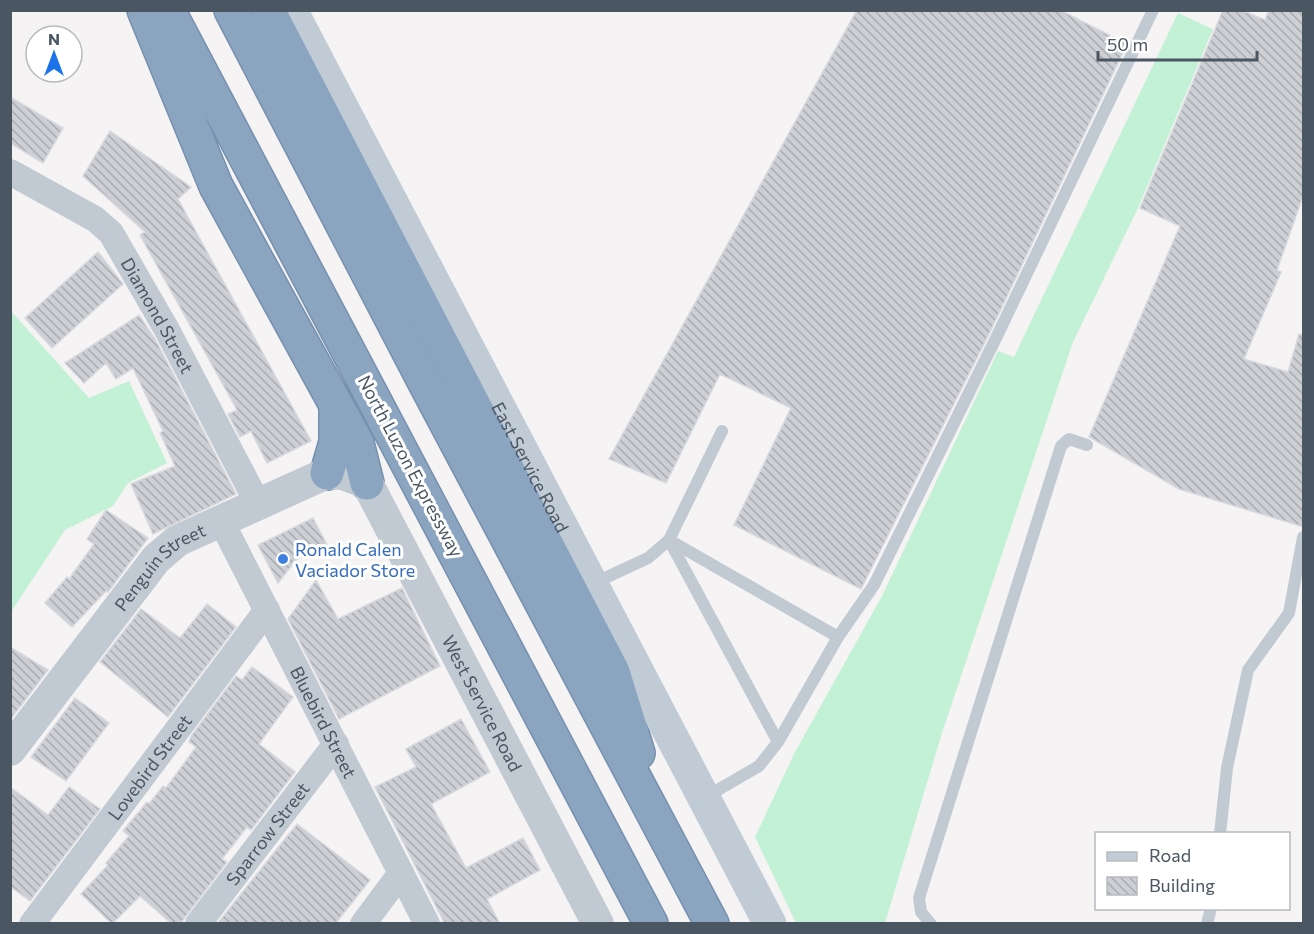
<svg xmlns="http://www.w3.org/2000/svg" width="1314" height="934" viewBox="0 0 1314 934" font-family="Commissioner,sans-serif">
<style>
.grass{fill:#c3f1d5}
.building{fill:url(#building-back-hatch);stroke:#d7d9de;stroke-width:1.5}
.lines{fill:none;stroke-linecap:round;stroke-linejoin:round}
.motorway-casing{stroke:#7690ad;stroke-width:36}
.service{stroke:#c1cad2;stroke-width:12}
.minor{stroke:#c1cad2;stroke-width:26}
.tertiary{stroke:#c1cad2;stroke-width:32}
.secondary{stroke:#c1cbd6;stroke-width:33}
.motorway{stroke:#8ba5c1;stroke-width:33}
.shop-dot{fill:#3f7fe0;stroke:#fff;stroke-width:2}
.labels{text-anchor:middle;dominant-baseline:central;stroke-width:6;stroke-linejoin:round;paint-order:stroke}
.street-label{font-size:18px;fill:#4a5661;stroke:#fff}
.shop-label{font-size:18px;fill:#366cbe;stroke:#fff;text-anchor:start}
</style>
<defs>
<pattern id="building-back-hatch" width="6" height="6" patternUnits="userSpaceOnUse" patternTransform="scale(1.5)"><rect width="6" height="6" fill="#cdcfd5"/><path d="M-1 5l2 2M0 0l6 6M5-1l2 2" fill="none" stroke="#a8abb0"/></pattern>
</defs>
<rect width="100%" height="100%" fill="#f5f3f3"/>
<path class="grass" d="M 1178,13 L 1213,29 L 1138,208 L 1073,342 L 942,733 L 885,923 L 796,923 L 755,837 L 795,752 L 882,596 L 998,351 L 1014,357 Z
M 11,311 L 89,398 L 129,381 L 167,463 L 128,483 L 113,506 L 65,530 L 11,612 Z"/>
<path class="building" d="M 857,10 L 1060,10 L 1127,44 L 990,332 L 861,589 L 734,525 L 791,408 L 720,374 L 666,483 L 609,459 Z
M 1223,10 L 1241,10 L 1265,20 L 1269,10 L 1304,10 L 1304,193 L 1277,270 L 1281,272 L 1244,359 L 1288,372 L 1299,334 L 1304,335 L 1304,527 L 1179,489 L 1089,437 L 1180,226 L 1140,208 Z
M 10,97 L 63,128 L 43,163 L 10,143 Z
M 110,131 L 191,187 L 178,199 L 311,441 L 267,463 L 251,431 L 240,437 L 228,414 L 237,410 L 140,235 L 145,232 L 83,176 Z
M 98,252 L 123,284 L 52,348 L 25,318 Z
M 139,315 L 155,339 L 236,494 L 153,534 L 131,484 L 175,466 L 160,433 L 163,431 L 133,368 L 116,379 L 106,363 L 84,383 L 65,363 Z
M 106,510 L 148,538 L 108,592 L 106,591 L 72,627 L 45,603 L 67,577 L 69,579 L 94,544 L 87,539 Z
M 313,518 L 327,545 L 296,560 L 278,583 L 258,545 Z
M 316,580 L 338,619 L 402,588 L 440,666 L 339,719 L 288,619 Z
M 207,604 L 236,627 L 168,717 L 100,662 L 141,609 L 180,638 Z
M 10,647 L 48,670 L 10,720 Z
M 252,667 L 293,697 L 259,744 L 295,772 L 251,830 L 247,827 L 222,859 L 227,862 L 180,924 L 172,924 L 140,896 L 112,924 L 81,894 L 108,865 L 106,863 L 129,836 L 123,831 L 147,802 L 149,804 L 163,786 L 166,788 L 196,747 L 189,742 L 192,735 L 236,676 L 242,680 Z
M 75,698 L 109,723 L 66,781 L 31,757 Z
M 461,719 L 490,772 L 431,804 L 466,868 L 523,838 L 540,870 L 487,899 L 500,924 L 445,924 L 375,787 L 416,767 L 406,749 Z
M 10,787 L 48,815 L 69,787 L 100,809 L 30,901 L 10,886 Z
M 297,824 L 370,880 L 347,909 L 335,924 L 217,924 Z"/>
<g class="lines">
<defs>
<path id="motorway" d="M 144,10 L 216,186 L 357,443 L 367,483
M 168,10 L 651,924
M 231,10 L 424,381 L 712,924
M 268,10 L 613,672 L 638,753
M 327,473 L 336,442 L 336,407"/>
</defs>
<use href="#motorway" class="motorway-casing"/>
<path class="service" d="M 722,431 L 669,540 L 838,637
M 592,584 L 648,558 L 669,540 L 778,742
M 704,798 L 759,766 L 778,742 L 838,637 L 874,585 L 997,336 L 1153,10
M 1220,834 L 1227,768 L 1248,670 L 1289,613 L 1303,537
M 931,924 L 921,912 L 919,898 L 1061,446 L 1069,439 L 1087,445
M 1207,924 L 1211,908"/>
<g class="minor">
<path id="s1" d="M 10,172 L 95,219 L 111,233 L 167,330 L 257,502"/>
<path id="s2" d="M 220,519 L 427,924"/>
<path id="s3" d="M 32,924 L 267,610"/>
<path id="s4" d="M 198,924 L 336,744"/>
<path d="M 363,924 L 401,873"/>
</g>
<path class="tertiary" id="s5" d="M 10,750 L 156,559 L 177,541 L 327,473 L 343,474 L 367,483 L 598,924"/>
<path class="secondary" id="s6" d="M 291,10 L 770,924"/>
<use href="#motorway" class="motorway"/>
</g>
<circle class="shop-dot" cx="283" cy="559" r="6"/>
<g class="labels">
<g class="street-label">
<text stroke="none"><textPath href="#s1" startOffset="213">Diamond Street</textPath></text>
<text transform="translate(411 466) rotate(62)">North Luzon Expressway</text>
<text stroke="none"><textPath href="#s6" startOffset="516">East Service Road</textPath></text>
<text stroke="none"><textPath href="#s5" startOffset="238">Penguin Street</textPath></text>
<text stroke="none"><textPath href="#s5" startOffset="723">West Service Road</textPath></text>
<text stroke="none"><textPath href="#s2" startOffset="228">Bluebird Street</textPath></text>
<text stroke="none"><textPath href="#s3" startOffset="196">Lovebird Street</textPath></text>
<text stroke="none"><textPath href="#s4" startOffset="114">Sparrow Street</textPath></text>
</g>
<g class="shop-label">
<text x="295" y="549">Ronald Calen<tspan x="295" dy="21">Vaciador Store</tspan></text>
</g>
</g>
<rect width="1314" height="934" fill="none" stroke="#4a5661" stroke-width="24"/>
<rect x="1095" y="832" width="195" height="78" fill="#ffffff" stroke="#b7bbc0" stroke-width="1.5"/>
<rect x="1107" y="852" width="30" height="9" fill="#c1cbd6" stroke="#b7bbc0" stroke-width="1.5"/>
<text x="1149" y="862" font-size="18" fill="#4a5661">Road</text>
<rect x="1107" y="877" width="30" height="18" fill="url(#building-back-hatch)" stroke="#b7bbc0" stroke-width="1.5"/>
<text x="1149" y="892" font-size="18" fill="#4a5661">Building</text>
<g transform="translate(54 54)"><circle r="28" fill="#ffffff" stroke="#b7bbc0" stroke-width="1.5"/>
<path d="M0-4.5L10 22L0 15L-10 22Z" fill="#1a73e8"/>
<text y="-9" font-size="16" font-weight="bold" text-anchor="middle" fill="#4a5661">N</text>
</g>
<path d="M1098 51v9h159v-9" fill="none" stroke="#4a5661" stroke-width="3"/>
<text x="1107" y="51" font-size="18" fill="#4a5661" stroke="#ffffff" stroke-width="4.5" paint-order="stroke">50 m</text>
</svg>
